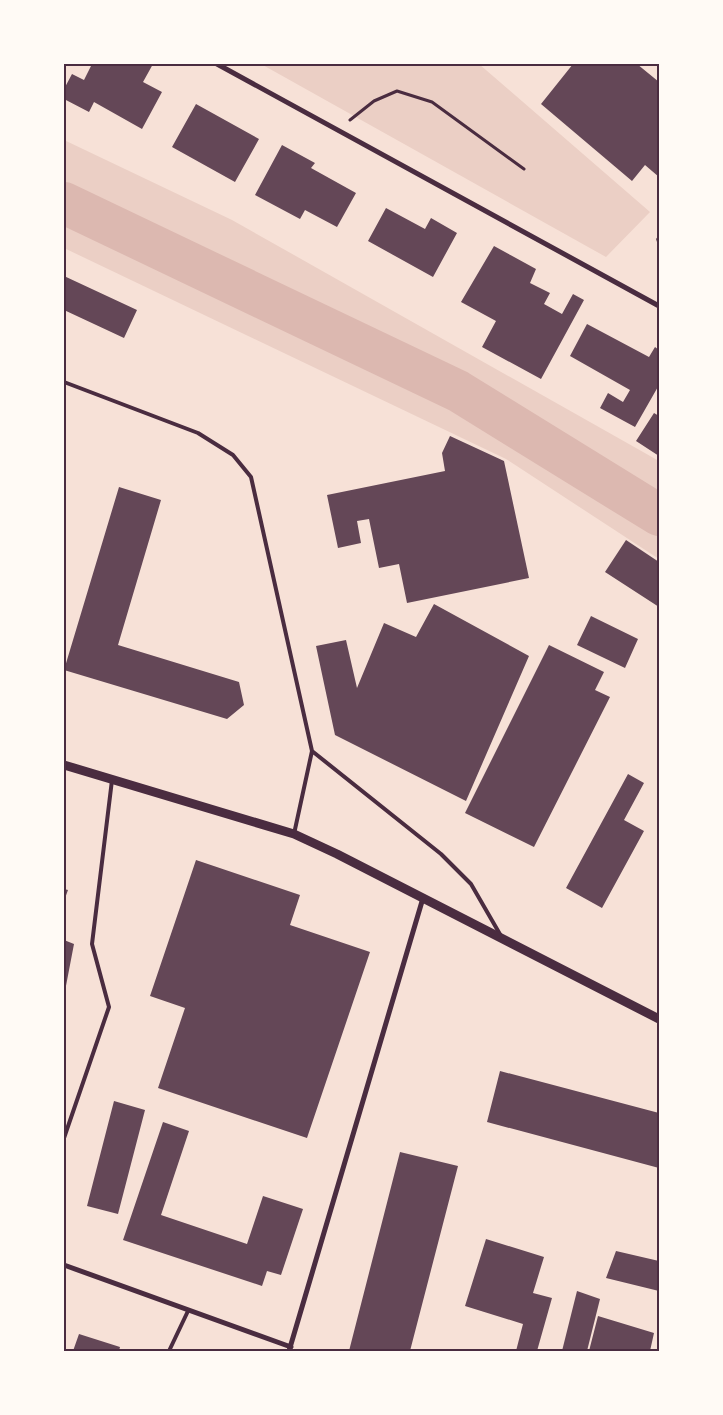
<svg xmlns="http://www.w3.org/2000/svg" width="723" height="1415" viewBox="0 0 723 1415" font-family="'Roboto Condensed',sans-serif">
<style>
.green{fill:#ebcfc5}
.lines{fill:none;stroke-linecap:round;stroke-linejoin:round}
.river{stroke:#dcb8b0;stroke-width:42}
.building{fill:#644757}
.path{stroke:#4a2c40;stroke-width:3}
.service{stroke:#4a2c40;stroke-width:4}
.minor{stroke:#4a2c40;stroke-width:5}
.tertiary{stroke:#4a2c40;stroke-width:9}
.neatline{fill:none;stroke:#4a2c40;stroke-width:2}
</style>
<rect width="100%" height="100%" fill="#f7e1d7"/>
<path class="green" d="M 261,64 L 479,64 L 650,212 L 606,257 Z
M 64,140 L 232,220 L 659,461 L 659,559 L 506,459 L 64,248 Z"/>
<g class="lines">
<path class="river" d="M 64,203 L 458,391 L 659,515"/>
</g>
<path class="building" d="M 92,64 L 153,64 L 143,82 L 162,92 L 142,129 L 94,102 L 89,112 L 64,99 L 64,89 L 72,74 L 84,80 Z
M 573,64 L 637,64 L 659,82 L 659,177 L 645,165 L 632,181 L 541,104 Z
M 196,104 L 259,139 L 235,182 L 172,147 Z
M 282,145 L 315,163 L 311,168 L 356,193 L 337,227 L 305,210 L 300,219 L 255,195 Z
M 386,208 L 425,229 L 431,218 L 457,233 L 433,277 L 368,241 Z
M 659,235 L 659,248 L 656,239 Z
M 494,246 L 536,269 L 530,283 L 550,293 L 544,304 L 562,314 L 573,294 L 584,300 L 541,379 L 482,347 L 496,321 L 461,302 Z
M 64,276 L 137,310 L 124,338 L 64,310 Z
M 587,324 L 649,357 L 655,347 L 659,350 L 659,385 L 635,427 L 600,408 L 608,393 L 623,402 L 630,390 L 570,356 Z
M 654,413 L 659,416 L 659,456 L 636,441 Z
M 450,436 L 504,461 L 529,578 L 407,603 L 399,564 L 379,568 L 369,519 L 357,521 L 361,543 L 338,548 L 327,495 L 445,471 L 442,453 Z
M 119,487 L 161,500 L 118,645 L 239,682 L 244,705 L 227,719 L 64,670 Z
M 626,540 L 659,562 L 659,607 L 605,572 Z
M 434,604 L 529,656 L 466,801 L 335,735 L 316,646 L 346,640 L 357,688 L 384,623 L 416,637 Z
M 591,616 L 638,639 L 625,668 L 577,645 Z
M 549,645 L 604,672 L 595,690 L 610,697 L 534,847 L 465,813 Z
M 628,774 L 644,783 L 624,820 L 644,831 L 602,908 L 566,888 Z
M 196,860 L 300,895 L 290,925 L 370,952 L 307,1138 L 158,1088 L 185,1008 L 150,996 Z
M 64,889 L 68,890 L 64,901 Z
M 64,940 L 74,944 L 65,991 L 64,991 Z
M 500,1071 L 659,1113 L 659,1168 L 487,1122 Z
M 114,1101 L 145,1110 L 118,1214 L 87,1206 Z
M 163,1122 L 189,1131 L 161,1215 L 247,1244 L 263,1196 L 303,1209 L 281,1275 L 267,1271 L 262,1286 L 123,1240 Z
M 400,1152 L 458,1166 L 410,1351 L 349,1351 Z
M 486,1239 L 544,1257 L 533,1293 L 552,1298 L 537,1351 L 516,1351 L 523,1324 L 465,1306 Z
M 616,1251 L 659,1261 L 659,1291 L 606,1278 Z
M 577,1291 L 600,1299 L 587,1351 L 562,1351 Z
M 598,1316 L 654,1333 L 650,1351 L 589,1351 Z
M 79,1334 L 120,1347 L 119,1351 L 73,1351 Z"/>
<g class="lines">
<path class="path" d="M 350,120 L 374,101 L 397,91 L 432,102 L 524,169"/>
<path class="service" d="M 64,382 L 198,433 L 233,455 L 251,477 L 312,751 L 294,834
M 312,751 L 441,854 L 471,884 L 501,936
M 64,1138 L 109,1007 L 92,944 L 112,780
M 169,1351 L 188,1311"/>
<path class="minor" d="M 217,64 L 659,306
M 64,1265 L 291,1347
M 289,1351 L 423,898"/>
<path class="tertiary" d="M 64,765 L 294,834 L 337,854 L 659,1019"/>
</g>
<rect width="723" height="1415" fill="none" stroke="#fffaf5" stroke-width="130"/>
<rect x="65" y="65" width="593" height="1285" class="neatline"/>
</svg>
